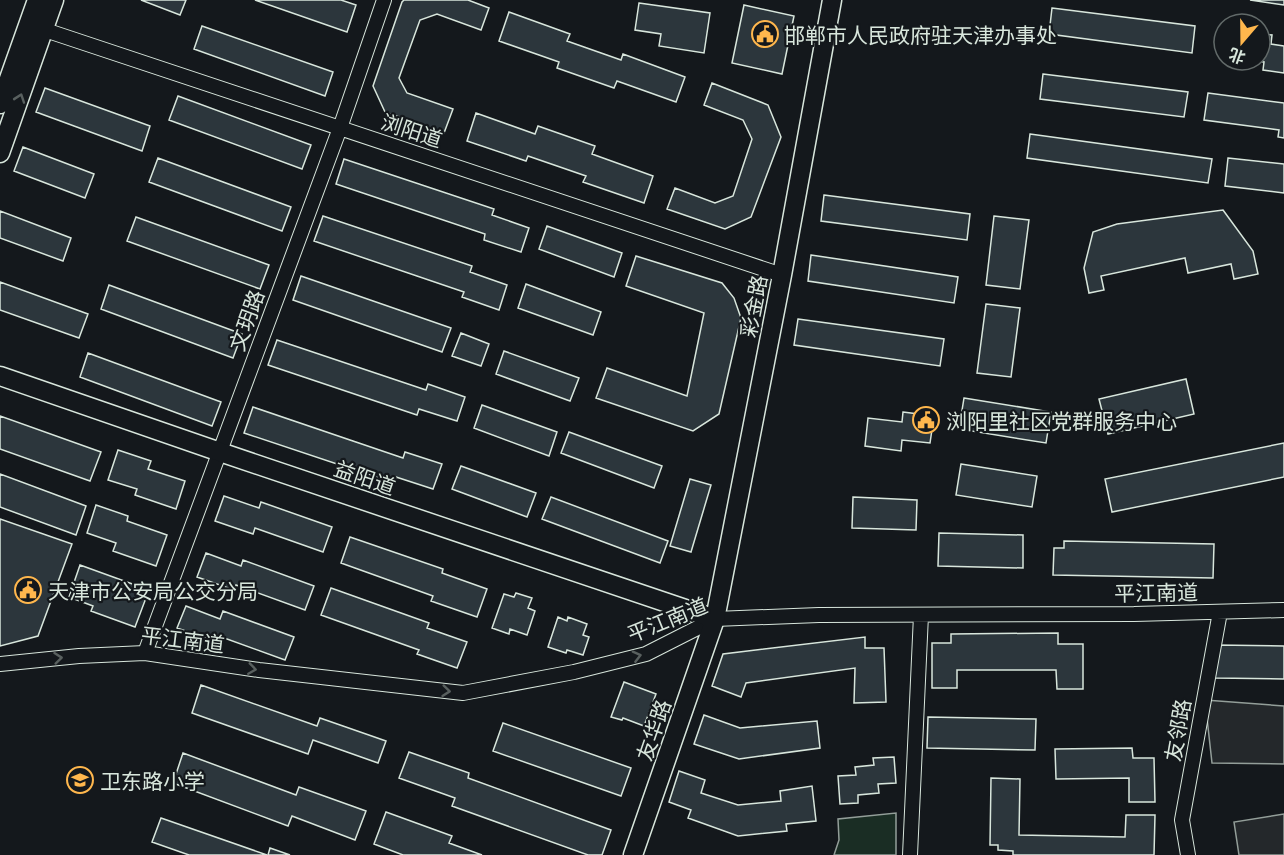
<svg xmlns="http://www.w3.org/2000/svg" width="1284" height="855" viewBox="0 0 1284 855" font-family="Lato,'Noto Sans SC',sans-serif">
<style>
.green{fill:#1a2d24;stroke:#939e99;stroke-width:1.5}
.parking{fill:#24282b;stroke:#939e99;stroke-width:1.5}
.building{fill:#2c363c;stroke:#d8e6dc;stroke-width:1.5}
.lines{fill:none;stroke-linecap:round;stroke-linejoin:round}
.street-casing{stroke:#d8e6dc;stroke-width:16}
.secondary-casing{stroke:#d8e6dc;stroke-width:21}
.street{stroke:#14181c;stroke-width:14}
.secondary{stroke:#14181c;stroke-width:18}
.oneway{stroke:#59605f}
.labels{text-anchor:middle;dominant-baseline:central;stroke-width:4.5;stroke-linejoin:round;paint-order:stroke}
.poi-label{font-size:21px;fill:#d8e6dc;stroke:#14181c;text-anchor:start}
.street-label{font-size:21px;fill:#d8e6dc;stroke:#14181c}
</style>
<rect width="100%" height="100%" fill="#14181c"/>
<path class="green" d="M 896,813 L 896,855 L 834,855 L 839,840 L 838,819 Z"/>
<path class="parking" d="M 1205,700 L 1284,706 L 1284,764 L 1212,763 Z
M 1284,814 L 1284,855 L 1239,855 L 1234,822 Z"/>
<path class="building" d="M 141,0 L 186,0 L 180,15 Z
M 255,0 L 341,0 L 356,5 L 347,32 Z
M 404,0 L 468,0 L 489,8 L 481,30 L 437,14 L 420,20 L 399,78 L 407,93 L 453,109 L 444,133 L 385,112 L 373,86 L 402,2 Z
M 1250,0 L 1284,0 L 1284,5 Z
M 639,3 L 710,13 L 704,53 L 659,46 L 661,34 L 635,30 Z
M 744,5 L 794,16 L 782,74 L 732,63 Z
M 1052,8 L 1195,26 L 1192,53 L 1049,34 Z
M 509,12 L 570,34 L 567,41 L 621,60 L 623,54 L 685,77 L 676,102 L 617,81 L 614,88 L 557,68 L 559,62 L 499,41 Z
M 202,26 L 333,72 L 325,96 L 194,49 Z
M 1260,34 L 1272,35 L 1271,44 L 1284,46 L 1284,73 L 1263,70 L 1264,62 L 1248,60 L 1260,60 Z
M 1043,74 L 1188,92 L 1184,117 L 1040,99 Z
M 712,83 L 768,105 L 781,137 L 751,217 L 725,229 L 667,209 L 675,188 L 715,203 L 733,196 L 752,139 L 743,120 L 704,105 Z
M 45,88 L 150,126 L 142,151 L 36,112 Z
M 1208,93 L 1284,103 L 1284,138 L 1278,137 L 1279,130 L 1204,120 Z
M 178,96 L 311,145 L 302,169 L 169,120 Z
M 476,113 L 535,134 L 538,126 L 595,146 L 592,154 L 653,176 L 644,203 L 583,182 L 586,176 L 528,156 L 526,161 L 467,141 Z
M 1030,134 L 1212,159 L 1208,183 L 1027,158 Z
M 23,147 L 94,174 L 85,198 L 14,171 Z
M 158,158 L 291,207 L 282,231 L 149,182 Z
M 1228,158 L 1284,164 L 1284,193 L 1225,186 Z
M 344,159 L 494,209 L 492,215 L 529,228 L 521,252 L 484,240 L 485,234 L 336,184 Z
M 824,195 L 970,214 L 967,240 L 821,221 Z
M 1223,210 L 1253,251 L 1258,274 L 1234,279 L 1231,264 L 1188,273 L 1185,258 L 1101,276 L 1104,290 L 1089,293 L 1084,268 L 1093,232 L 1117,224 Z
M 0,211 L 71,238 L 63,261 L 0,238 Z
M 323,216 L 472,266 L 470,272 L 507,285 L 499,310 L 462,297 L 464,292 L 314,241 Z
M 994,216 L 1029,220 L 1020,289 L 986,285 Z
M 136,217 L 269,265 L 260,289 L 127,241 Z
M 547,226 L 622,253 L 614,277 L 539,249 Z
M 811,255 L 958,277 L 954,303 L 808,281 Z
M 636,256 L 722,283 L 734,298 L 741,318 L 719,414 L 693,431 L 596,398 L 607,368 L 687,396 L 704,313 L 626,286 Z
M 301,276 L 451,328 L 442,352 L 293,300 Z
M 0,282 L 88,314 L 79,338 L 0,310 Z
M 526,284 L 601,312 L 593,335 L 518,308 Z
M 109,285 L 242,334 L 233,358 L 101,309 Z
M 986,304 L 1020,308 L 1011,377 L 977,373 Z
M 798,319 L 944,339 L 940,366 L 794,345 Z
M 461,333 L 489,344 L 481,366 L 452,356 Z
M 277,340 L 426,390 L 428,384 L 465,397 L 457,421 L 419,409 L 417,415 L 268,365 Z
M 504,351 L 579,378 L 570,401 L 496,374 Z
M 88,353 L 221,402 L 212,426 L 80,377 Z
M 1186,379 L 1194,414 L 1108,434 L 1099,399 Z
M 964,398 L 1051,412 L 1046,443 L 959,429 Z
M 482,405 L 557,432 L 549,456 L 474,428 Z
M 253,407 L 403,458 L 405,452 L 442,464 L 433,489 L 396,477 L 394,483 L 244,433 Z
M 903,412 L 934,416 L 930,443 L 902,440 L 901,451 L 865,446 L 868,418 L 902,422 Z
M 0,416 L 101,452 L 90,481 L 0,449 Z
M 569,432 L 662,466 L 654,488 L 561,453 Z
M 1284,443 L 1284,477 L 1112,512 L 1105,479 Z
M 118,450 L 151,461 L 148,469 L 185,481 L 176,509 L 135,495 L 137,489 L 108,480 Z
M 961,464 L 1037,476 L 1032,507 L 956,495 Z
M 461,466 L 536,493 L 527,517 L 452,489 Z
M 0,474 L 86,506 L 76,535 L 0,507 Z
M 690,479 L 711,485 L 691,552 L 670,546 Z
M 224,496 L 259,508 L 261,502 L 332,527 L 323,552 L 255,528 L 253,534 L 215,521 Z
M 551,497 L 668,541 L 660,563 L 542,519 Z
M 853,497 L 917,500 L 916,530 L 852,528 Z
M 96,505 L 128,516 L 127,521 L 167,535 L 156,566 L 113,551 L 116,543 L 87,533 Z
M 0,519 L 72,544 L 38,636 L 0,646 Z
M 939,533 L 1023,535 L 1023,568 L 938,566 Z
M 350,537 L 443,569 L 442,573 L 487,589 L 477,617 L 431,601 L 433,596 L 341,563 Z
M 1064,541 L 1214,544 L 1213,578 L 1053,575 L 1054,548 L 1064,548 Z
M 206,553 L 241,566 L 243,560 L 314,586 L 305,610 L 236,585 L 234,590 L 197,577 Z
M 80,565 L 149,590 L 135,627 L 91,611 L 93,606 L 69,597 Z
M 331,588 L 429,623 L 427,628 L 467,642 L 457,668 L 417,654 L 419,650 L 321,615 Z
M 516,593 L 532,598 L 528,608 L 535,611 L 527,635 L 510,629 L 509,634 L 492,628 L 504,594 L 514,597 Z
M 186,606 L 220,619 L 223,611 L 294,637 L 285,660 L 216,635 L 214,641 L 177,628 Z
M 558,617 L 567,621 L 568,617 L 587,624 L 583,635 L 589,637 L 583,655 L 567,650 L 566,653 L 548,647 Z
M 1058,633 L 1058,644 L 1083,644 L 1083,689 L 1057,689 L 1056,670 L 957,670 L 957,688 L 932,688 L 932,643 L 951,643 L 951,634 Z
M 865,637 L 865,648 L 884,648 L 886,702 L 854,703 L 855,668 L 746,683 L 741,697 L 712,686 L 723,654 Z
M 1215,645 L 1284,646 L 1284,679 L 1215,678 Z
M 624,682 L 656,694 L 644,726 L 623,718 L 622,720 L 611,717 Z
M 201,685 L 317,726 L 320,718 L 386,741 L 378,763 L 313,740 L 308,754 L 192,713 Z
M 704,715 L 740,728 L 817,721 L 820,748 L 739,759 L 694,744 Z
M 928,717 L 1036,719 L 1035,750 L 927,748 Z
M 503,723 L 631,768 L 621,796 L 493,751 Z
M 1132,748 L 1133,758 L 1154,758 L 1155,802 L 1129,802 L 1129,778 L 1056,779 L 1055,749 Z
M 409,752 L 469,773 L 468,778 L 611,830 L 602,855 L 588,855 L 452,806 L 455,798 L 399,778 Z
M 183,753 L 296,795 L 299,787 L 366,811 L 355,840 L 292,816 L 288,826 L 173,783 Z
M 894,757 L 896,783 L 878,784 L 879,793 L 858,795 L 858,803 L 840,804 L 838,776 L 856,775 L 855,767 L 874,765 L 873,758 Z
M 679,771 L 705,780 L 701,793 L 738,805 L 781,801 L 780,791 L 812,786 L 816,821 L 786,824 L 787,831 L 738,836 L 688,818 L 691,810 L 669,802 Z
M 991,778 L 1020,779 L 1019,835 L 1125,837 L 1126,815 L 1155,815 L 1154,855 L 1013,855 L 1013,851 L 998,850 L 998,845 L 990,845 Z
M 386,812 L 452,836 L 449,843 L 482,855 L 403,855 L 374,844 Z
M 161,818 L 267,855 L 189,855 L 152,842 Z
M 270,848 L 290,855 L 268,855 Z"/>
<g class="lines">
<defs>
<path id="street" d="M 36,27 L 782,275
M 145,653 L 340,128 L 384,0
M 0,664 L 79,656 L 145,653 L 259,670 L 463,693 L 574,672 L 646,654 L 715,619 L 819,615 L 1134,614 L 1284,610
M 910,855 L 921,615
M 1188,855 L 1182,820 L 1220,612"/>
<path id="secondary" d="M 0,104 L 37,0
M 0,153 L 54,0
M 0,376 L 220,452 L 715,619
M 633,855 L 715,619 L 782,275 L 832,0"/>
</defs>
<use href="#street" class="street-casing"/>
<use href="#secondary" class="secondary-casing"/>
<use href="#street" class="street"/>
<use href="#secondary" class="secondary"/>
</g>
<defs><path id="oneway-chevron" d="M-2-3.5L2.5 0L-2 3.5" fill="none" stroke-width="1.6" stroke-linecap="round" stroke-linejoin="round" transform="scale(1.5)"/></defs>
<g class="oneway">
<use href="#oneway-chevron" transform="translate(20 98) rotate(-71)"/>
<use href="#oneway-chevron" transform="translate(637 656) rotate(-14)"/>
<use href="#oneway-chevron" transform="translate(58 658) rotate(-6)"/>
<use href="#oneway-chevron" transform="translate(252 669) rotate(8)"/>
<use href="#oneway-chevron" transform="translate(446 691) rotate(6)"/>
</g>
<defs>
<symbol id="civic-ring" viewBox="-11 -11 22 22"><circle r="9.5" fill="#14181c" stroke="#ffb74d" stroke-width="1.5"/><path d="M-.6-6.5H3V-4.5H.6V-3L4-1V1h2V6H-6V1h2V-1L-.6-3ZM-1.2 2.5V6h2.4V2.5Z" fill="#ffb74d"/></symbol>
<symbol id="school-ring" viewBox="-11 -11 22 22"><circle r="9.5" fill="#14181c" stroke="#ffb74d" stroke-width="1.5"/><path d="M0-5L7-2L0 1L-7-2ZM-4 1L0 2.5L4 1V4Q0 6-4 4Z" fill="#ffb74d"/></symbol>
</defs>
<g fill-rule="evenodd">
<use href="#civic-ring" x="750" y="19" width="30" height="30"/>
<use href="#civic-ring" x="911" y="405" width="30" height="30"/>
<use href="#civic-ring" x="13" y="575" width="30" height="30"/>
<use href="#school-ring" x="65" y="765" width="30" height="30"/>
</g>
<g class="labels">
<g class="poi-label">
<text x="784" y="34">邯郸市人民政府驻天津办事处</text>
<text x="946" y="420">浏阳里社区党群服务中心</text>
<text x="48" y="590">天津市公安局公交分局</text>
<text x="100" y="780">卫东路小学</text>
</g>
<g class="street-label">
<text transform="translate(412 130) rotate(18)">浏阳道</text>
<text transform="translate(753 306) rotate(-79)">彩金路</text>
<text transform="translate(246 320) rotate(-70)">文玥路</text>
<text transform="translate(365 477) rotate(19)">益阳道</text>
<text transform="translate(1156 592) rotate(-1)">平江南道</text>
<text transform="translate(667 619) rotate(-22)">平江南道</text>
<text transform="translate(183 639) rotate(7)">平江南道</text>
<text transform="translate(653 730) rotate(-71)">友华路</text>
<text transform="translate(1177 730) rotate(-80)">友邻路</text>
</g>
</g>
<g transform="translate(1242 42) rotate(200)"><circle r="28" fill="#14181c" stroke="#626a69" stroke-width="1.5"/>
<path d="M0-4.5L10 22L0 15L-10 22Z" fill="#ffb74d"/>
<text y="-9" font-size="16" font-weight="bold" text-anchor="middle" fill="#d8e6dc">北</text>
</g>
</svg>
